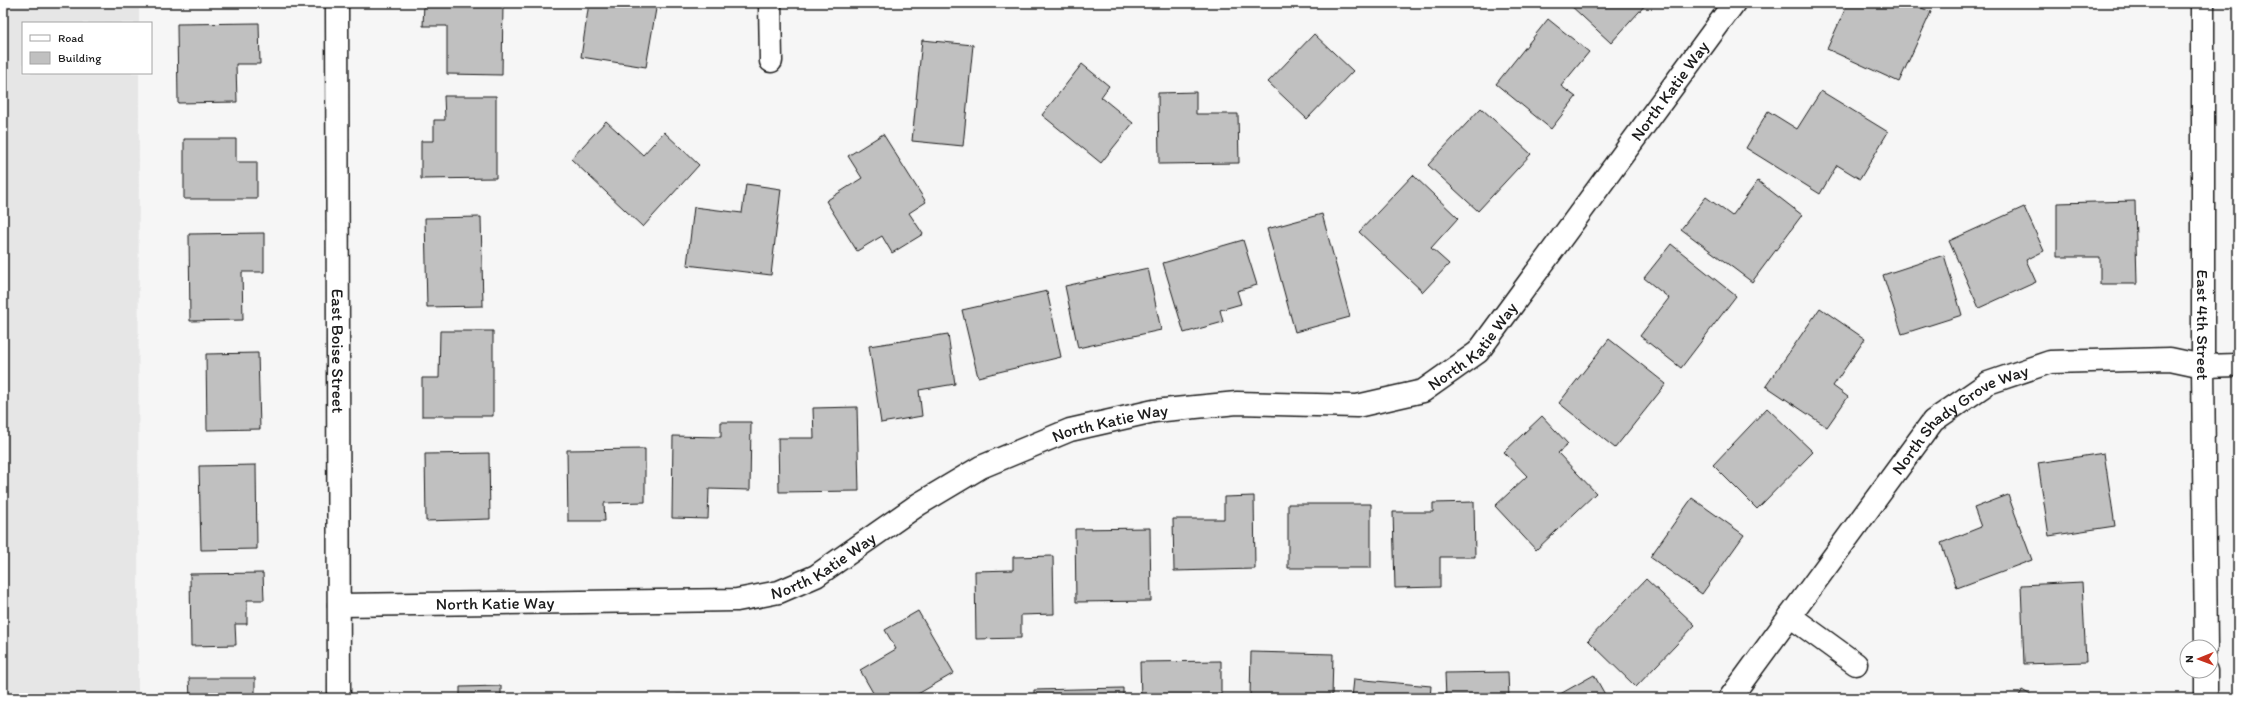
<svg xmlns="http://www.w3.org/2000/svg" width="2241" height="701" viewBox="0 0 2241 701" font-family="Itim,sans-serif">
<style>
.built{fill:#e6e6e6}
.building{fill:#c0c0c0;stroke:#1c1c1c}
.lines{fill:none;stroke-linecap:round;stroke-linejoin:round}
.minor-casing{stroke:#1c1c1c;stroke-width:25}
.minor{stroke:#fff;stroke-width:22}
.labels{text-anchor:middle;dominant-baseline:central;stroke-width:4;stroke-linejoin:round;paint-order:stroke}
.street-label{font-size:17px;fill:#1c1c1c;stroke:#fff}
</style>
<rect width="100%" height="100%" fill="#f6f6f6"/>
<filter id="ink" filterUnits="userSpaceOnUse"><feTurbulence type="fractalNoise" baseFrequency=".025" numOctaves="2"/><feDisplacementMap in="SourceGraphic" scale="8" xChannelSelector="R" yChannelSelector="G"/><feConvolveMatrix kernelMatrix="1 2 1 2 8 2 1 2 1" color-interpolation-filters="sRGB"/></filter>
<g filter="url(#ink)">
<path class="built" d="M 3,3 L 139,3 L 139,23 L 23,23 L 23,73 L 139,73 L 138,698 L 3,698 Z"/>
<path class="building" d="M 424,3 L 503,3 L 502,75 L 447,74 L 447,26 L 423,26 Z
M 589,3 L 657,3 L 646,67 L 581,57 Z
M 1568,3 L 1647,3 L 1611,43 Z
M 1848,3 L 1910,3 L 1931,12 L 1899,82 L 1827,49 Z
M 1548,19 L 1589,52 L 1561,86 L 1576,97 L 1551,129 L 1496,84 Z
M 259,23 L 260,64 L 236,64 L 237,102 L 178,103 L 177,24 Z
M 1314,34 L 1353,71 L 1307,119 L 1268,82 Z
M 922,40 L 973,45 L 963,146 L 912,141 Z
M 1082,64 L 1109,86 L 1101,97 L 1133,123 L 1101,163 L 1042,115 Z
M 1821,91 L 1888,132 L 1860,179 L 1837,165 L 1820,194 L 1746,148 L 1768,111 L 1797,129 Z
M 1196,92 L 1196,114 L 1238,114 L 1239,163 L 1159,164 L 1158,93 Z
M 444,96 L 496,96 L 496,178 L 421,179 L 421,141 L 434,141 L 434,120 L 445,120 Z
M 1481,108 L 1531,154 L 1478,211 L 1428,165 Z
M 606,121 L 643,155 L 664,132 L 699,165 L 643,227 L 571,159 Z
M 883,134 L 926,202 L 909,213 L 923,234 L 892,253 L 882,236 L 857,251 L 826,201 L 862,178 L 848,156 Z
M 184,139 L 236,139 L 236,162 L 257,162 L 257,199 L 184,199 Z
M 1413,175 L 1458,218 L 1431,248 L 1449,264 L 1423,292 L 1359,232 Z
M 1758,181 L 1802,215 L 1752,282 L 1681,229 L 1706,197 L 1732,216 Z
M 746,184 L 781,189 L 771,275 L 687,265 L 694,207 L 742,213 Z
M 2135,201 L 2137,284 L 2100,284 L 2100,257 L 2057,257 L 2057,203 Z
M 2024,207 L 2044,251 L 2026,260 L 2036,282 L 1979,308 L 1949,241 Z
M 1322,214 L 1350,317 L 1295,332 L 1267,229 Z
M 481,217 L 483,306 L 427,307 L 425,218 Z
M 264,233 L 264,272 L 242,272 L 243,320 L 190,321 L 189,234 Z
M 1243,240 L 1257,285 L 1237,291 L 1241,304 L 1220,310 L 1223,322 L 1184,333 L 1163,263 Z
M 1671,244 L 1736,296 L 1681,368 L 1640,336 L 1669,298 L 1644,278 Z
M 1944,255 L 1962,315 L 1902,334 L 1883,275 Z
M 1148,268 L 1161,330 L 1078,348 L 1065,286 Z
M 1047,291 L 1061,357 L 978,377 L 962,310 Z
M 1820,308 L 1865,339 L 1833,386 L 1848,397 L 1827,427 L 1766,386 Z
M 440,331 L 493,331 L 493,416 L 422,416 L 422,378 L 439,378 Z
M 948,334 L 955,384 L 919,390 L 922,416 L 881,423 L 869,346 Z
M 1609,339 L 1666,384 L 1615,448 L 1559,403 Z
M 258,353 L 260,429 L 207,430 L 206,354 Z
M 857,407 L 859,491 L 779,492 L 778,438 L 814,438 L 813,408 Z
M 1767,408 L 1813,452 L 1757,509 L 1713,465 Z
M 1542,416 L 1568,444 L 1558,453 L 1596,493 L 1536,550 L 1495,506 L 1527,476 L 1504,452 Z
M 721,422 L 751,422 L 750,490 L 709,489 L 708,519 L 672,518 L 673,436 L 721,437 Z
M 645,449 L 645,502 L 604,503 L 605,521 L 568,521 L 567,450 Z
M 489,453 L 490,519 L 426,521 L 425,454 Z
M 2104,453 L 2115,526 L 2049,536 L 2038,463 Z
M 256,465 L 257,549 L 201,550 L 199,466 Z
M 2008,495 L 2032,560 L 1957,588 L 1941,543 L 1981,527 L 1974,508 Z
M 1254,496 L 1255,569 L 1174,571 L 1173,519 L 1224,519 L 1224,497 Z
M 1692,498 L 1744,535 L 1702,594 L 1650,557 Z
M 1474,502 L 1475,557 L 1440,557 L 1440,587 L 1395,588 L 1393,512 L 1433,512 L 1433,503 Z
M 1288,504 L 1371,504 L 1371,568 L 1288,568 Z
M 1150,528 L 1151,601 L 1076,602 L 1075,529 Z
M 1053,556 L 1054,614 L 1021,615 L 1021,638 L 976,639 L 975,571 L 1013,570 L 1013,557 Z
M 263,573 L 264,600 L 247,600 L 247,624 L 235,624 L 236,645 L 191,646 L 190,574 Z
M 1646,579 L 1695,625 L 1636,687 L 1588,640 Z
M 2082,582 L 2086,662 L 2024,664 L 2021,585 Z
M 918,611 L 954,673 L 911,698 L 876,698 L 860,670 L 896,649 L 885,630 Z
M 1251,652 L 1333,654 L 1332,698 L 1250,698 Z
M 1221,661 L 1221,698 L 1141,698 L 1140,662 Z
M 1508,672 L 1509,698 L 1446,698 L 1445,673 Z
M 1594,675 L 1607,698 L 1553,698 Z
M 189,678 L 255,678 L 255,698 L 190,698 Z
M 1354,679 L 1431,686 L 1430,698 L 1352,698 Z
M 501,686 L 501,698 L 460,698 L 460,687 Z
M 1123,688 L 1123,698 L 1034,698 L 1034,690 Z
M 2022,690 L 2036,698 L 2018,698 Z
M 676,695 L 717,695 L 717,698 L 676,698 Z"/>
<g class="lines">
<defs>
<g id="minor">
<path id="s1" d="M 337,3 L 339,698"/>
<path d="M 770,3 L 771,61"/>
<path id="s2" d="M 2203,3 L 2203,366 L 2206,647"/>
<path id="s3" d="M 339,605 L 737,600 L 779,592 L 816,576 L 919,504 L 981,467 L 1070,430 L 1154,411 L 1237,403 L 1357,406 L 1423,391 L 1478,352 L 1734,3"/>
<path d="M 1790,616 L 1856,664"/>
<path d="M 2206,671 L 2206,698"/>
<path id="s4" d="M 1730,698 L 1933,421 L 1988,383 L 2050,362 L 2170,359 L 2203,366 L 2238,365"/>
</g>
</defs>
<use href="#minor" class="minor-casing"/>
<use href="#minor" class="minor"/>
</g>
</g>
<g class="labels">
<g class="street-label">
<text stroke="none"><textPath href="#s3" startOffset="1524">North Katie Way</textPath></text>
<text stroke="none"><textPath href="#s2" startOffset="322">East 4th Street</textPath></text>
<text stroke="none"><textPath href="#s3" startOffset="1200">North Katie Way</textPath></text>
<text stroke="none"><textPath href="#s1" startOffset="348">East Boise Street</textPath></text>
<text stroke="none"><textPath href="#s4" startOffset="366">North Shady Grove Way</textPath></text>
<text stroke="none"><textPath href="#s3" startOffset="816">North Katie Way</textPath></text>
<text stroke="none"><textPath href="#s3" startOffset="492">North Katie Way</textPath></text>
<text stroke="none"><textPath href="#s3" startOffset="156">North Katie Way</textPath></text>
</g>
</g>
<rect width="2241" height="701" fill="none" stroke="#fff" stroke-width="16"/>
<rect x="8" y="8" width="2225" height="685" fill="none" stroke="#1c1c1c" stroke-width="1.5" filter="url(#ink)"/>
<rect x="22" y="22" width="130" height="52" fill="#ffffff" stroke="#a4a4a4"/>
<rect x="30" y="35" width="20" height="6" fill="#ffffff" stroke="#a4a4a4"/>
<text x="58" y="42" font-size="12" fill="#1c1c1c">Road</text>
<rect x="30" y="52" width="20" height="12" fill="#c0c0c0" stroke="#a4a4a4"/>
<text x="58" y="62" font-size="12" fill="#1c1c1c">Building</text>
<g transform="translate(2199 659) rotate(269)"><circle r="19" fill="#ffffff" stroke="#a4a4a4"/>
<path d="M0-3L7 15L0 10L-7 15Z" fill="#c8321e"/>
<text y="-6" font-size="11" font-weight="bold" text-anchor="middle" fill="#1c1c1c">N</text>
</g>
</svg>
